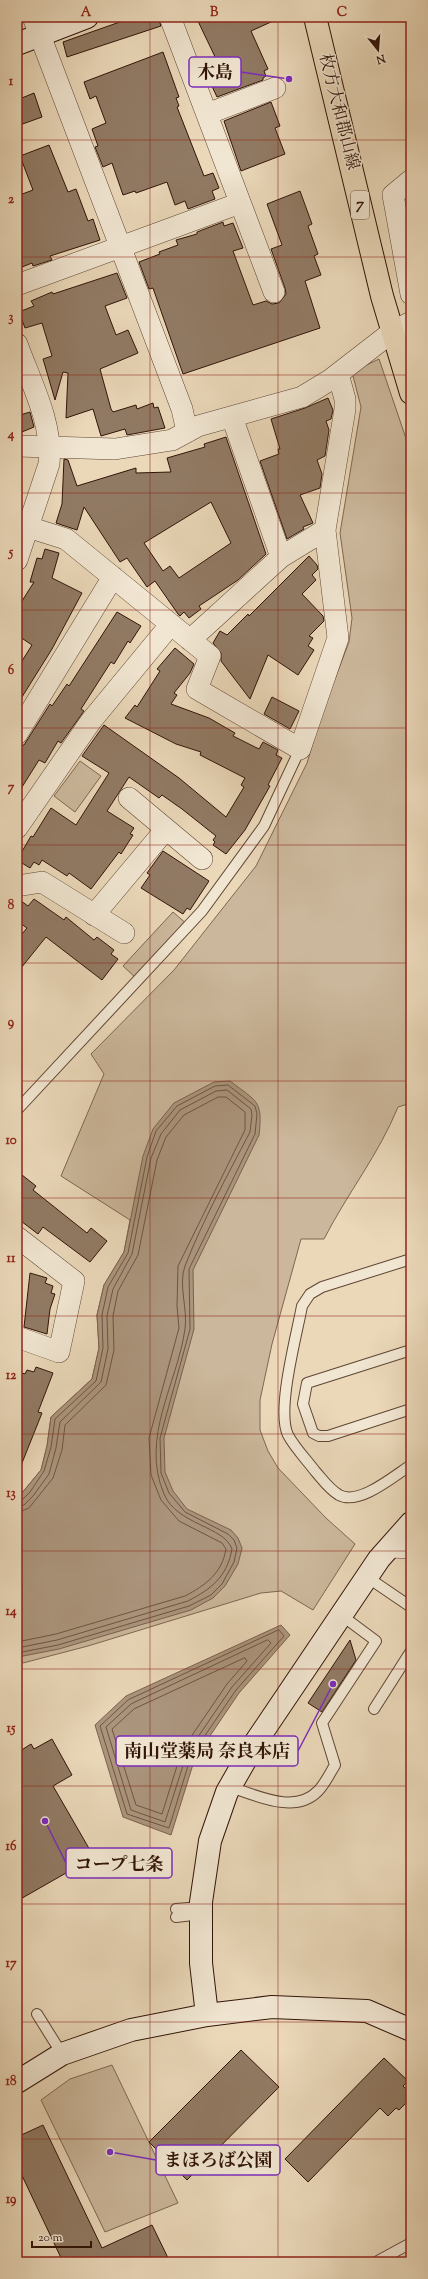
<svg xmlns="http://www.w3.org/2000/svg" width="428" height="2279" viewBox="0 0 428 2279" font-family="'Sorts Mill Goudy','Noto Serif JP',serif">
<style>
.green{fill:#cbb79b;stroke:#7e6652}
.water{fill:#ab957d;stroke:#7a614e}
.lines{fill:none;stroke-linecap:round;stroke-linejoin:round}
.shore{stroke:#6e5442;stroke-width:1}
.building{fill:#917a64;stroke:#311408;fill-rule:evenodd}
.lane-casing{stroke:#5f4534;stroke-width:12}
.street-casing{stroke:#5f4534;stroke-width:22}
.secondary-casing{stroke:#311408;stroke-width:24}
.primary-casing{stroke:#311408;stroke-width:24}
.lane{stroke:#f1e6d2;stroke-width:10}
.street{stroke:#f1e6d2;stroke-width:21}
.secondary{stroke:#f1e6d2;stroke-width:22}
.primary{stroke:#ead8b9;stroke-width:22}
.grid{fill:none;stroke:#8f2418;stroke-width:1;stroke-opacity:0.55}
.labels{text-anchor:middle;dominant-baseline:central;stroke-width:3;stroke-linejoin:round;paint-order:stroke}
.shield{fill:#f1e6d2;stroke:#6b5345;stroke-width:1}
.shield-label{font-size:16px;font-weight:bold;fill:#311408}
.street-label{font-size:17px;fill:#311408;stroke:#f1e6d2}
.leader{fill:none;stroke:#7b2cbf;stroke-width:1.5}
.callout-dot{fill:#7b2cbf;stroke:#f1e6d2;stroke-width:1.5}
.callout{fill:#f1e6d2;stroke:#7b2cbf;stroke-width:1.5}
.callout-label{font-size:18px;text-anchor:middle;font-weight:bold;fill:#311408}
.neatline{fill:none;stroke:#8f2418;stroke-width:1.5}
.grid-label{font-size:13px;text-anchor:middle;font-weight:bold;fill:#8f2418}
</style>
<rect width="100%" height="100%" fill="#ead8b9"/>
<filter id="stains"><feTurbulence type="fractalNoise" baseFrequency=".005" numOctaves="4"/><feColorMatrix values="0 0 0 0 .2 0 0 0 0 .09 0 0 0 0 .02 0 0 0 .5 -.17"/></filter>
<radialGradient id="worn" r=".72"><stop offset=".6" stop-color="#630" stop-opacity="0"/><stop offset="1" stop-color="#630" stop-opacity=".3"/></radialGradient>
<path class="green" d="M 379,359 L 411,453 L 411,1103 L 398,1107 C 379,1154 347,1194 324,1239 L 301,1239 L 272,1344 L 260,1400 L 260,1430 L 268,1451 L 278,1468 L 326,1518 L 355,1544 L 313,1610 L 281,1591 L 261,1593 L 88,1646 L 23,1663 L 17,1655 L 17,1499 L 41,1470 L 47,1446 L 51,1417 L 92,1379 L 99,1348 L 97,1315 L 104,1285 L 124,1252 L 130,1220 L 61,1176 L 104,1074 L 91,1054 L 174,970 L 256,866 L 307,763 L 321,716 L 349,642 L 352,618 L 340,533 L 361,407 L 352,372 Z
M 80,761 L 101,776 L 75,812 L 54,796 Z
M 173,912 L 188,925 L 137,979 L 123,966 Z
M 112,2065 L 178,2203 L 105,2232 L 41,2100 L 70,2079 Z"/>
<path class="water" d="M 230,1081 C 257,1102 263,1100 259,1135 L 193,1270 L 194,1329 L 164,1438 L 165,1472 L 173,1491 L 187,1509 L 231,1530 L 238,1538 L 242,1548 L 238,1564 L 225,1586 L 213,1598 L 191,1610 L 59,1649 L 18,1657 L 17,1499 L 41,1470 L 47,1446 L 51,1417 L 92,1379 L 99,1348 L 97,1315 L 104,1285 L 124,1252 L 143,1156 L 153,1129 L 174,1103 L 214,1082 Z
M 281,1625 L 290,1635 L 239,1693 L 195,1758 L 171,1835 L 123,1817 L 95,1725 L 126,1696 Z"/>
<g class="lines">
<path class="shore" d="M 17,1502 L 21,1501 L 30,1492 L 44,1471 L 51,1447 L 55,1419 L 96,1381 L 103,1348 L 102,1315 L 108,1287 L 128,1253 L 147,1157 L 156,1131 L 177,1106 L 215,1086 L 228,1085 L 255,1106 L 257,1114 L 255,1134 L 189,1269 L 190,1329 L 160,1438 L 161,1473 L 169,1493 L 185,1512 L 228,1534 L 234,1540 L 237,1548 L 234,1562 L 222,1584 L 211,1595 L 189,1606 L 58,1645 L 17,1653
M 17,1507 L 24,1505 L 33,1496 L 49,1474 L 56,1448 L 60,1422 L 101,1382 L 108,1349 L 107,1316 L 113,1289 L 132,1254 L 151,1158 L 161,1134 L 180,1110 L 216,1091 L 227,1090 L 251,1109 L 252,1115 L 250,1132 C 227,1176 203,1220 185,1266 C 178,1285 188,1309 185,1329 C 177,1385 140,1437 164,1494 C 177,1525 224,1526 232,1549 C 227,1577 211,1589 188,1601 L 57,1640 L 17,1648
M 17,1513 L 29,1508 L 53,1478 L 62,1450 L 65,1425 L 106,1385 L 114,1350 L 113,1316 L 118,1291 L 138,1255 L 157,1160 L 166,1137 L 184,1115 L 218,1097 L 226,1097 L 245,1112 L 245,1130 L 178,1266 L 177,1306 L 179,1328 L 149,1438 L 151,1475 L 161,1500 L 179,1521 L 222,1543 L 226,1549 C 222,1573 206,1585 185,1596 L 56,1634 L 17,1642
M 279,1630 L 284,1636 L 236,1690 L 191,1756 L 169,1828 L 127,1814 L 100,1726 L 128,1700 Z
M 268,1640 L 271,1643 L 232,1687 L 187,1753 L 165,1822 L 131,1810 L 106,1727 L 131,1704 Z
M 245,1658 L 247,1661 L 227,1684 L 182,1750 L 162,1814 L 136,1805 L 112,1729 L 134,1709 Z"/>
</g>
<path class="building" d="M 134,17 L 158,17 L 161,26 L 67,57 L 63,42 Z
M 196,17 L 282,17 L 251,31 L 268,69 L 264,71 L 266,76 L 263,78 L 263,80 L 217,97 L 204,69 L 218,63 Z
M 163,52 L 179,97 L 176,98 L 179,106 L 177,107 L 204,176 L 213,173 L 219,188 L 212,191 L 215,199 L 188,209 L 185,201 L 175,205 L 167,182 L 136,193 L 135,191 L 123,195 L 112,163 L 103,167 L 95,147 L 98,146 L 92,129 L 106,123 L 96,96 L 90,99 L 84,82 Z
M 34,93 L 42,117 L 17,126 L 17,100 Z
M 271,102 L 280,126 L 275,128 L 285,154 L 241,171 L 224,121 Z
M 49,145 L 68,192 L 76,189 L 88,221 L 93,219 L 100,240 L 50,256 L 52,260 L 33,266 L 32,263 L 17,269 L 17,196 L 33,190 L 20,156 Z
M 300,191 L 312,224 L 308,226 L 318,254 L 314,256 L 321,275 L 305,281 L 320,328 L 183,374 L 153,288 L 149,289 L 139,262 L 160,254 L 159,252 L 178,245 L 176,240 L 197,234 L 197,232 L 223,222 L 224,226 L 233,223 L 243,248 L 233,251 L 253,305 L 266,301 L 272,304 L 279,303 L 286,294 L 285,288 L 271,249 L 282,245 L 267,204 Z
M 117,273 L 127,298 L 105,306 L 116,335 L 128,330 L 138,353 L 100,369 L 111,409 L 113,412 L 136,405 L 137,409 L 153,403 L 154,408 L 158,407 L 165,428 L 127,435 L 125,429 L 101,436 L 93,409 L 66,418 L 68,373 L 63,372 L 55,400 L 43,359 L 52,356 L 42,323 L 25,328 L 19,312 L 34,306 L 31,301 L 52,292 L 53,294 Z
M 328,398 L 333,410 L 331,419 L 326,421 L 329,430 L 325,456 L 317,460 L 322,474 L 320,488 L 300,495 L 313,523 L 303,527 L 304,529 L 287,539 L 260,461 L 279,454 L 278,449 L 280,449 L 271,419 L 305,408 Z
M 30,412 L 34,427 L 17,434 L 17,416 Z
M 226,437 L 266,554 L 238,580 L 199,606 L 201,609 L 189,618 L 184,612 L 180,616 L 178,614 L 155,581 L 147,587 L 127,558 L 120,562 L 84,507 L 77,530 L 56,523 L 62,504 L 64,459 L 68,460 L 77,486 L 136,468 L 136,473 L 171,472 L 167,458 L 205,447 L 204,444 ZM 211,502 L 231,543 L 179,578 L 170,566 L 163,571 L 144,543 Z
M 45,549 L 59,553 L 52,578 L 82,593 L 52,649 L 17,705 L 17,669 L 32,645 L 17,635 L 17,609 L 34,582 L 30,582 L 37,558 L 42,559 Z
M 309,556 L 317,565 L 318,569 L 312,575 L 316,580 L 302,594 L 323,616 L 324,621 L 309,636 L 313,638 L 308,646 L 314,650 L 298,675 L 268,655 L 250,699 L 221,661 L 221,653 L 213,643 L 220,631 L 227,635 L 248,614 L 249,616 Z
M 117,612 L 141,626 L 130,643 L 128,641 L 114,664 L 111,662 L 81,709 L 84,711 L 61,743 L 58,741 L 45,763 L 39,760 L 17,795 L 17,746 L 24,745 L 50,704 L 52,706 L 67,684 L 69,686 Z
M 175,648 L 194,664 L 190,673 L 174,693 L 177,695 L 171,704 L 209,718 L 235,733 L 233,736 L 259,749 L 263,742 L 278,750 L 276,755 L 282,758 L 268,785 L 270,786 L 245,830 L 226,854 L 213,845 L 215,842 L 213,840 L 216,836 L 182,809 L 162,795 L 159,798 L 129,777 L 107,811 L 134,828 L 130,834 L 133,835 L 121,854 L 119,852 L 91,889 L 69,873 L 67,876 L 42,860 L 39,865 L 34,862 L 30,868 L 17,860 L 31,836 L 33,837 L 51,808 L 76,825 L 109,773 L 82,756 L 104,725 L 179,778 L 226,817 L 244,787 L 241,785 L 245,778 L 200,755 L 201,752 L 176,744 L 125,718 L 135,705 L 137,707 L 160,671 L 157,669 Z
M 272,697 L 299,711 L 290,729 L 264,714 Z
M 163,851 L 209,881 L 190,910 L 187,908 L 183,914 L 141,888 L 150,875 L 147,873 Z
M 17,898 L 28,906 L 34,899 L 64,920 L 66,917 L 94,940 L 97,937 L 114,950 L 111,954 L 118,959 L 102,980 L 46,937 L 17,973 L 17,940 L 27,928 L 17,921 Z
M 17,1171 L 36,1186 L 33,1190 L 87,1233 L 91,1228 L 107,1241 L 90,1262 L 43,1227 L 38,1234 L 17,1218 Z
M 30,1273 L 47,1278 L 45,1283 L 53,1286 L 51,1293 L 55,1294 L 50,1309 L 47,1334 L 24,1327 Z
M 36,1367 L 53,1373 L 38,1412 L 42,1413 L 18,1473 L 17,1371 L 25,1374 L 27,1370 L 34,1372 Z
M 350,1640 L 356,1660 L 322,1712 L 308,1703 Z
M 52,1739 L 72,1775 L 53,1786 L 94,1857 L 17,1901 L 17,1753 L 31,1744 L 34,1749 Z
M 241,2050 L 279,2087 L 187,2180 L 149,2142 Z
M 384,2058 L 408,2081 L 403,2086 L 411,2094 L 411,2098 L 399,2110 L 396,2108 L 388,2116 L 380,2108 L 308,2182 L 285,2159 Z
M 43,2125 L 102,2248 L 152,2225 L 170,2262 L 63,2262 L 17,2165 L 17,2137 Z"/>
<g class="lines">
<defs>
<path id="lane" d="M 17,1110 L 202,911 L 264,826 L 300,749
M 411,1259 L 322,1287 L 310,1294 L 302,1306 C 297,1334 276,1410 288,1435 C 295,1448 306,1459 315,1471 C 323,1480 329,1489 339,1495 C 359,1506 394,1476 411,1465
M 411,1350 L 307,1383 L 303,1404 L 313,1433 L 319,1436 L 328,1436 L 411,1409
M 367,1577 L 411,1607
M 374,1709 L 411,1651
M 230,1787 C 256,1795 295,1815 318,1791 C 325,1784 330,1773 335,1765 L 322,1723 L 376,1641 L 341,1615
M 176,1909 L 201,1907
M 176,1917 L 201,1914
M 37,2014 L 62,2054
M 376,2262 L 411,2243"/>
<path id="street" d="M 33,17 L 182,409 L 187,432
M 170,17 L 274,292
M 207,114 L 275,88
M 411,180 L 393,195 L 411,294
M 17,285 L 240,203
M 17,344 C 31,383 53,423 49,464 L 17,560
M 232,417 L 281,557
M 17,446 L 115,449 L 172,440 L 198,426 L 302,397 L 330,380 L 392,332 L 411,322
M 28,527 L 66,539 L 210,656 L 197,689 L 300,749 L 338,638 L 325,530 L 345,409 L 345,399 L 338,374
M 190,640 L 281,557 L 325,530
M 17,734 L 113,577
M 129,798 L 202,859
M 17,828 L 91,721 L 171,624
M 17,886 L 42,882 L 124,933
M 94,915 L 166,829
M 17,1237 L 74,1281 L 59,1352 L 17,1337
M 390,1547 L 411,1548"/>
<path id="secondary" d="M 17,44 L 87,17
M 207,2015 L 201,1963 L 201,1902 L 210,1841 L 227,1792 L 255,1743 L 379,1559 L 411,1523
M 17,2082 L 62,2054 L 131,2030 L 207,2015 L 272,2007 L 367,2011 L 411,2030"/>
<path id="primary" d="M 315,17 L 382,296 L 411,393"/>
</defs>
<use href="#lane" class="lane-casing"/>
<use href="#street" class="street-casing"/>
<use href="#secondary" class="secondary-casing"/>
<use href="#primary" class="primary-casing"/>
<use href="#lane" class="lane"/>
<use href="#street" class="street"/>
<use href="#secondary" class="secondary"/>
<use href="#primary" class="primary"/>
</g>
<path class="grid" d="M 150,17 L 150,2262M 278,17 L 278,2262M 17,140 L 411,140M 17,257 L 411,257M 17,375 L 411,375M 17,493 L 411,493M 17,610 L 411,610M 17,728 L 411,728M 17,845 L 411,845M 17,963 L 411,963M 17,1081 L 411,1081M 17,1198 L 411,1198M 17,1316 L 411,1316M 17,1434 L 411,1434M 17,1551 L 411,1551M 17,1669 L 411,1669M 17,1786 L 411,1786M 17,1904 L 411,1904M 17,2022 L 411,2022M 17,2139 L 411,2139"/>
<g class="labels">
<rect class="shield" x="351" y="191" width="18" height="28" rx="3"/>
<g class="shield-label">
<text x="360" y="205">7</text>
</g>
<g class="street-label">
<text transform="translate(338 112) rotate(76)">枚方大和郡山線</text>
</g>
</g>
<path class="leader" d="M289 79L241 72M333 1684L298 1751M45 1821L66 1863M110 2152L156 2160"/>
<g class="callout-dot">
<circle cx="289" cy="79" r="4"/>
<circle cx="333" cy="1684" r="4"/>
<circle cx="45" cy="1821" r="4"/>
<circle cx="110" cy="2152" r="4"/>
</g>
<g class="callout">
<rect x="189" y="57" width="52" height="30" rx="4"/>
<rect x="116" y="1736" width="182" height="30" rx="4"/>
<rect x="66" y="1848" width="106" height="30" rx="4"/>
<rect x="156" y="2145" width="124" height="30" rx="4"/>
</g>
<g class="callout-label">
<text x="215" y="78">木島</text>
<text x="207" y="1757">南山堂薬局 奈良本店</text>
<text x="119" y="1870">コープ七条</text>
<text x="218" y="2166">まほろば公園</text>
</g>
<rect width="428" height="2279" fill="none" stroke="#ead8b9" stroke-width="44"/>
<g transform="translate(378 50) rotate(163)" stroke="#f1e6d2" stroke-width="3" paint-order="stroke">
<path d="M0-3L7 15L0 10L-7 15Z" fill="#311408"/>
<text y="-6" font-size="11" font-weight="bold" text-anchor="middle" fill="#311408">N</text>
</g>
<path d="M32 2241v6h59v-6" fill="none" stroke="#311408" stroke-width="2"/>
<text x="38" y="2241" font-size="12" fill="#311408" stroke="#f1e6d2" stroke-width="3" paint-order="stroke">20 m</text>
<rect x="22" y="22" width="384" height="2235" class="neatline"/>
<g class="grid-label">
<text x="86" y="16">A</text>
<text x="214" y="16">B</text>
<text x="342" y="16">C</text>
<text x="11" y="85">1</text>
<text x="11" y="203">2</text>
<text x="11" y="321">3</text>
<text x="11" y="438">4</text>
<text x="11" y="556">5</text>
<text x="11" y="674">6</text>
<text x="11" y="791">7</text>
<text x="11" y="909">8</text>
<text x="11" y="1026">9</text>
<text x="11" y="1144">10</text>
<text x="11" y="1262">11</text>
<text x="11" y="1379">12</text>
<text x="11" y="1497">13</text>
<text x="11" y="1615">14</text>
<text x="11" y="1732">15</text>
<text x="11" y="1850">16</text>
<text x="11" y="1967">17</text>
<text x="11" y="2085">18</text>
<text x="11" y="2203">19</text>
</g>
<rect width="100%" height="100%" filter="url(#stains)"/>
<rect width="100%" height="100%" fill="url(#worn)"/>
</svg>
